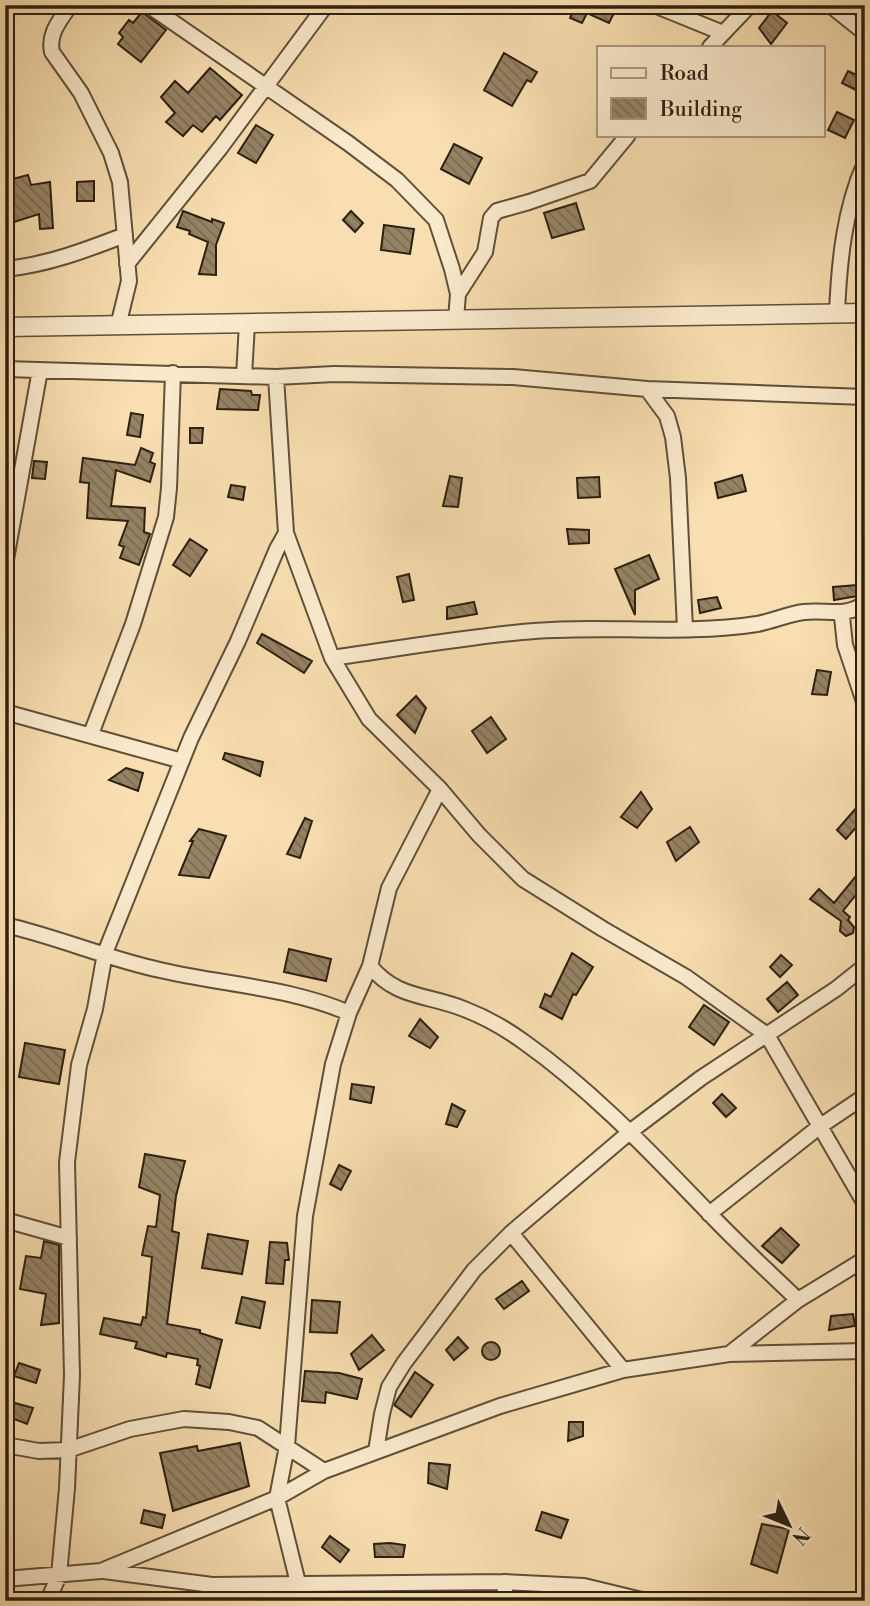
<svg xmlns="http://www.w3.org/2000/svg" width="870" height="1606" viewBox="0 0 870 1606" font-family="'Libre Bodoni',serif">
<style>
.building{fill:url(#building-back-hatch);stroke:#2c2011;stroke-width:2}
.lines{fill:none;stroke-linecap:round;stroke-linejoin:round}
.minor-casing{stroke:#5f5039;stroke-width:18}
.tertiary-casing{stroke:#5f5039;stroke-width:21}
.minor{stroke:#faeacc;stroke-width:14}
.tertiary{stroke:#faeacc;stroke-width:18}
</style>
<defs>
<pattern id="building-back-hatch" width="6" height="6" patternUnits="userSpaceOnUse" patternTransform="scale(1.75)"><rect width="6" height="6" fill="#968364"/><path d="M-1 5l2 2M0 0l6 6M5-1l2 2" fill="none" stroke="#7b6b51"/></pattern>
</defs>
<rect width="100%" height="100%" fill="#f8deb0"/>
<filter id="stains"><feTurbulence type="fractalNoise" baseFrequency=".00286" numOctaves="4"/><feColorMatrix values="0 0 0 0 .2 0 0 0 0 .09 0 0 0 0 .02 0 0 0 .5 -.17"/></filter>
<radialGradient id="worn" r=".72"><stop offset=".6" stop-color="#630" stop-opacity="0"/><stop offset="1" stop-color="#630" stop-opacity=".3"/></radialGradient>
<path class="building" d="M 571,5 L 618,5 L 609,23 L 587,13 L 582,23 L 570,18 L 575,7 Z
M 772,11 L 787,23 L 771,44 L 759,28 Z
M 142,12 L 166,30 L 141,62 L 118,44 L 123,37 L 119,33 L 129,20 L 133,23 Z
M 504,53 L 537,72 L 531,82 L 527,80 L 512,106 L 484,90 Z
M 210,68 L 242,95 L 220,120 L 216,116 L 202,132 L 193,125 L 183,136 L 166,122 L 175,113 L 161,97 L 175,81 L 188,93 Z
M 848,71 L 865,79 L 860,92 L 842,83 Z
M 837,112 L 854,120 L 845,138 L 828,130 Z
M 256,125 L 273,135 L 256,163 L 238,153 Z
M 454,144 L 482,158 L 469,184 L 441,169 Z
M 28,175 L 31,185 L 50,182 L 53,228 L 40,229 L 39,214 L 14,222 L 5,192 L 5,181 Z
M 94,181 L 94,201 L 77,201 L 77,182 Z
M 576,203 L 584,229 L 552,238 L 544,213 Z
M 183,211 L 212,222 L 212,219 L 224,223 L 216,245 L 216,275 L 199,274 L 208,242 L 189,234 L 190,231 L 177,227 Z
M 351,211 L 363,223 L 355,232 L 343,220 Z
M 384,225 L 414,229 L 410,254 L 381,250 Z
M 220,389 L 251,391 L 252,395 L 260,395 L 258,410 L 217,409 Z
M 131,413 L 143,415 L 140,437 L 127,435 Z
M 190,428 L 203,428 L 202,443 L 190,443 Z
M 141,448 L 153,453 L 150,462 L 155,464 L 150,482 L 116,470 L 111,506 L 145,508 L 144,532 L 150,534 L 139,565 L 120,558 L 124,547 L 119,545 L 128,521 L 87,518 L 89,483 L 80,482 L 83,458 L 135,465 Z
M 34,461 L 47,462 L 45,479 L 32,478 Z
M 742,475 L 746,491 L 718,498 L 715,483 Z
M 450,476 L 462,478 L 458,507 L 443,506 Z
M 599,477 L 600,497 L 578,498 L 577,478 Z
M 231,485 L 245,487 L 243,500 L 228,497 Z
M 567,529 L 589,530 L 589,543 L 569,544 Z
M 190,539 L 207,550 L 190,576 L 173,565 Z
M 649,555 L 659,579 L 635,590 L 635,615 L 615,569 Z
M 409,574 L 414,600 L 403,602 L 397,577 Z
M 857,585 L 858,596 L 834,600 L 833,587 Z
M 717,597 L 721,608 L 700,613 L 698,600 Z
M 474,602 L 477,614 L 447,619 L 447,607 Z
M 262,634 L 312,661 L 304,673 L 257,643 Z
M 817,670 L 831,672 L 827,695 L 812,694 Z
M 416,696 L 426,708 L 415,733 L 397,715 Z
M 491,717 L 506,739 L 487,753 L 472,731 Z
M 225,753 L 263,762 L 260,776 L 223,759 Z
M 126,768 L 143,773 L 138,791 L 109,780 Z
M 641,792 L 652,809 L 637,828 L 621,817 Z
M 865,798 L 865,817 L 846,839 L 837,830 Z
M 305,818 L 312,821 L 300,858 L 287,854 Z
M 690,827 L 699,842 L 676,861 L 667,842 Z
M 199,829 L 226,836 L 209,878 L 179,875 L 193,841 L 190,841 Z
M 865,865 L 865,896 L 859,891 L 843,911 L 850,917 L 848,920 L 854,927 L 853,933 L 846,936 L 840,931 L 841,921 L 810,899 L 819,889 L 834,903 Z
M 289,949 L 331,959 L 326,981 L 284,972 Z
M 572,953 L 593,967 L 576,995 L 573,994 L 562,1019 L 540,1007 L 545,994 L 551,997 Z
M 781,955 L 792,965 L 780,977 L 770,967 Z
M 787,982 L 798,995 L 778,1012 L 767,999 Z
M 704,1005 L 729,1022 L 714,1045 L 689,1027 Z
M 420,1019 L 438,1037 L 430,1048 L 409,1036 Z
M 25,1043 L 65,1050 L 59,1084 L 19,1077 Z
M 352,1084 L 374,1087 L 371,1103 L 350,1099 Z
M 722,1094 L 736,1108 L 726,1117 L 713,1103 Z
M 452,1104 L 465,1111 L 457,1127 L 446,1124 Z
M 145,1154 L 185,1161 L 176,1196 L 172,1231 L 179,1233 L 167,1324 L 200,1330 L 200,1333 L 222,1340 L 210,1388 L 196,1384 L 200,1366 L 197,1365 L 198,1359 L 167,1353 L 166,1357 L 135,1348 L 137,1342 L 100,1334 L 104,1318 L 141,1325 L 143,1317 L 146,1318 L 152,1257 L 142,1255 L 148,1226 L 156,1227 L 160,1195 L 139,1187 Z
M 339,1165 L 351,1171 L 341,1190 L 330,1184 Z
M 781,1228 L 799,1245 L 782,1263 L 762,1246 Z
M 208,1234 L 248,1241 L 242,1274 L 202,1268 Z
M 44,1241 L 59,1245 L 59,1323 L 41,1325 L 46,1294 L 20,1289 L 26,1256 L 41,1258 Z
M 270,1242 L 287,1243 L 289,1260 L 285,1260 L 283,1284 L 266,1283 Z
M 522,1281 L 529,1291 L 504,1309 L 496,1299 Z
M 242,1297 L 265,1302 L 260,1328 L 236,1323 Z
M 312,1300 L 340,1302 L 337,1333 L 310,1332 Z
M 853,1314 L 855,1326 L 829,1330 L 831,1316 Z
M 372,1335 L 384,1350 L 359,1370 L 351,1354 Z
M 458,1337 L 468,1348 L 454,1360 L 446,1350 Z
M482 1351a9 9 0 1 1 18 0a9 9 0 1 1-18 0Z
M 19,1363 L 40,1370 L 36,1383 L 14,1376 Z
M 305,1371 L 339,1373 L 362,1379 L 357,1399 L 326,1392 L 325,1403 L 302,1401 Z
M 415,1372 L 433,1385 L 411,1417 L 394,1405 Z
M 15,1403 L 33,1408 L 27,1424 L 9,1417 Z
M 569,1422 L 583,1422 L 583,1436 L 568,1441 Z
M 240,1443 L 249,1486 L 173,1511 L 160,1453 L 197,1446 L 198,1451 Z
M 429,1463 L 450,1465 L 447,1489 L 428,1483 Z
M 144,1510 L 165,1515 L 162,1528 L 141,1523 Z
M 542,1512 L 568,1520 L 561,1538 L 536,1530 Z
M 762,1524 L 789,1529 L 777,1573 L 751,1564 Z
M 330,1536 L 349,1550 L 340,1562 L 322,1547 Z
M 390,1543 L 405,1545 L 403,1557 L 375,1557 L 374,1544 Z"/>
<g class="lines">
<defs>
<path id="minor" d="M 70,5 C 60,21 48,33 52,52 L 81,93 L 111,153 L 120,182 L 129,281 L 118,326
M 148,5 L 348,143 L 397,180 L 436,220 L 452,269 L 458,294 L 456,319
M 654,5 L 723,33
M 830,5 L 865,33
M 710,47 L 750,5
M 127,264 L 221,147 L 326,5
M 5,269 C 47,265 86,250 125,235
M 458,294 L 485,252 L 491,218 L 497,211 L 529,202 L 590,181 L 628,135
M 837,313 C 839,264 844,209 865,163
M 5,369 L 276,377 L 334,374 L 513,377 L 647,389 L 865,397
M 244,376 L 247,324
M 276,377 L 286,533 L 332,658 L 369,719 L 440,789 L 479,835 L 523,879 L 603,929 L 686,977 L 767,1035 L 865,1204
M 647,389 L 667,416 L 673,437 L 678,478 L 685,629
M 5,565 L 40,370
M 839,613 L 842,617 L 845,645 L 865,705
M 332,658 C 395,649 459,638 522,632 C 599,624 680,636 757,624 C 773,621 788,614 804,612 C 825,609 847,618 865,603
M 5,712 L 182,761
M 91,734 L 133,624 L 166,517 L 169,488 L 173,373
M 5,925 C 58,937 108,959 160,970 C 224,985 289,987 349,1013
M 370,966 C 397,999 427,994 464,1009 C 485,1017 506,1029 524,1042 C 593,1091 649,1151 707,1211 C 736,1242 768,1271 798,1300
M 709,1214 L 819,1127 L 865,1096
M 5,1220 L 69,1238
M 511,1233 L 623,1370
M 729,1354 L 798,1300 L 865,1259
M 5,1445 L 39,1451 L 68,1450 L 130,1429 L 184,1419 L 229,1422 L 258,1428 L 324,1471
M 376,1451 L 382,1414 L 389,1387 L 404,1363 L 474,1270 L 511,1233 L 631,1131 L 701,1078 L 836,989 L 865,966
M 104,1571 L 212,1585 L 504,1582 L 584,1586 L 646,1601
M 5,1579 L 101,1571 L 277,1498 L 324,1471 L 500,1406 L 623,1370 L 729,1354 L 865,1351
M 504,1582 L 506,1601
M 298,1583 L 277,1498 L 287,1446 L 305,1216 L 333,1064 L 349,1013 L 370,966 L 389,888 L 440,789
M 48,1601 L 59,1575 L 67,1488 L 72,1375 L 67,1162 L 79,1065 L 95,1009 L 105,953 L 191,738 L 238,641 L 277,549 L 286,533"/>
<path id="tertiary" d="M 5,327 L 865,313"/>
</defs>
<use href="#minor" class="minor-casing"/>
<use href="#tertiary" class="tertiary-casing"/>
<use href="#minor" class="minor"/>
<use href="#tertiary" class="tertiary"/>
</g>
<rect width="870" height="1606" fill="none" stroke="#f8deb0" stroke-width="28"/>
<rect x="7" y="7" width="856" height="1592" fill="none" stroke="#2c2011" stroke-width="3.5"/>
<rect x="14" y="14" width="842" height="1578" fill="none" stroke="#2c2011" stroke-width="2"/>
<rect x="597" y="46" width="228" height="91" fill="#faeacc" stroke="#a89981" stroke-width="2"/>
<rect x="611" y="68" width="35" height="10" fill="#faeacc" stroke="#a89981" stroke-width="2"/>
<text x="660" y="80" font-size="21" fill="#2c2011">Road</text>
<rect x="611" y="98" width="35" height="21" fill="url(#building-back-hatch)" stroke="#a89981" stroke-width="2"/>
<text x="660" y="116" font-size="21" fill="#2c2011">Building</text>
<g transform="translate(789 1525) rotate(133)" stroke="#faeacc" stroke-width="5" paint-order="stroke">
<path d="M0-5L12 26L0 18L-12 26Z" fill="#2c2011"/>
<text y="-10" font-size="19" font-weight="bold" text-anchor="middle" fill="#2c2011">N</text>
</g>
<rect width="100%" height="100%" filter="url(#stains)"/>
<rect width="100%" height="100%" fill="url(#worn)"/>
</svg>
